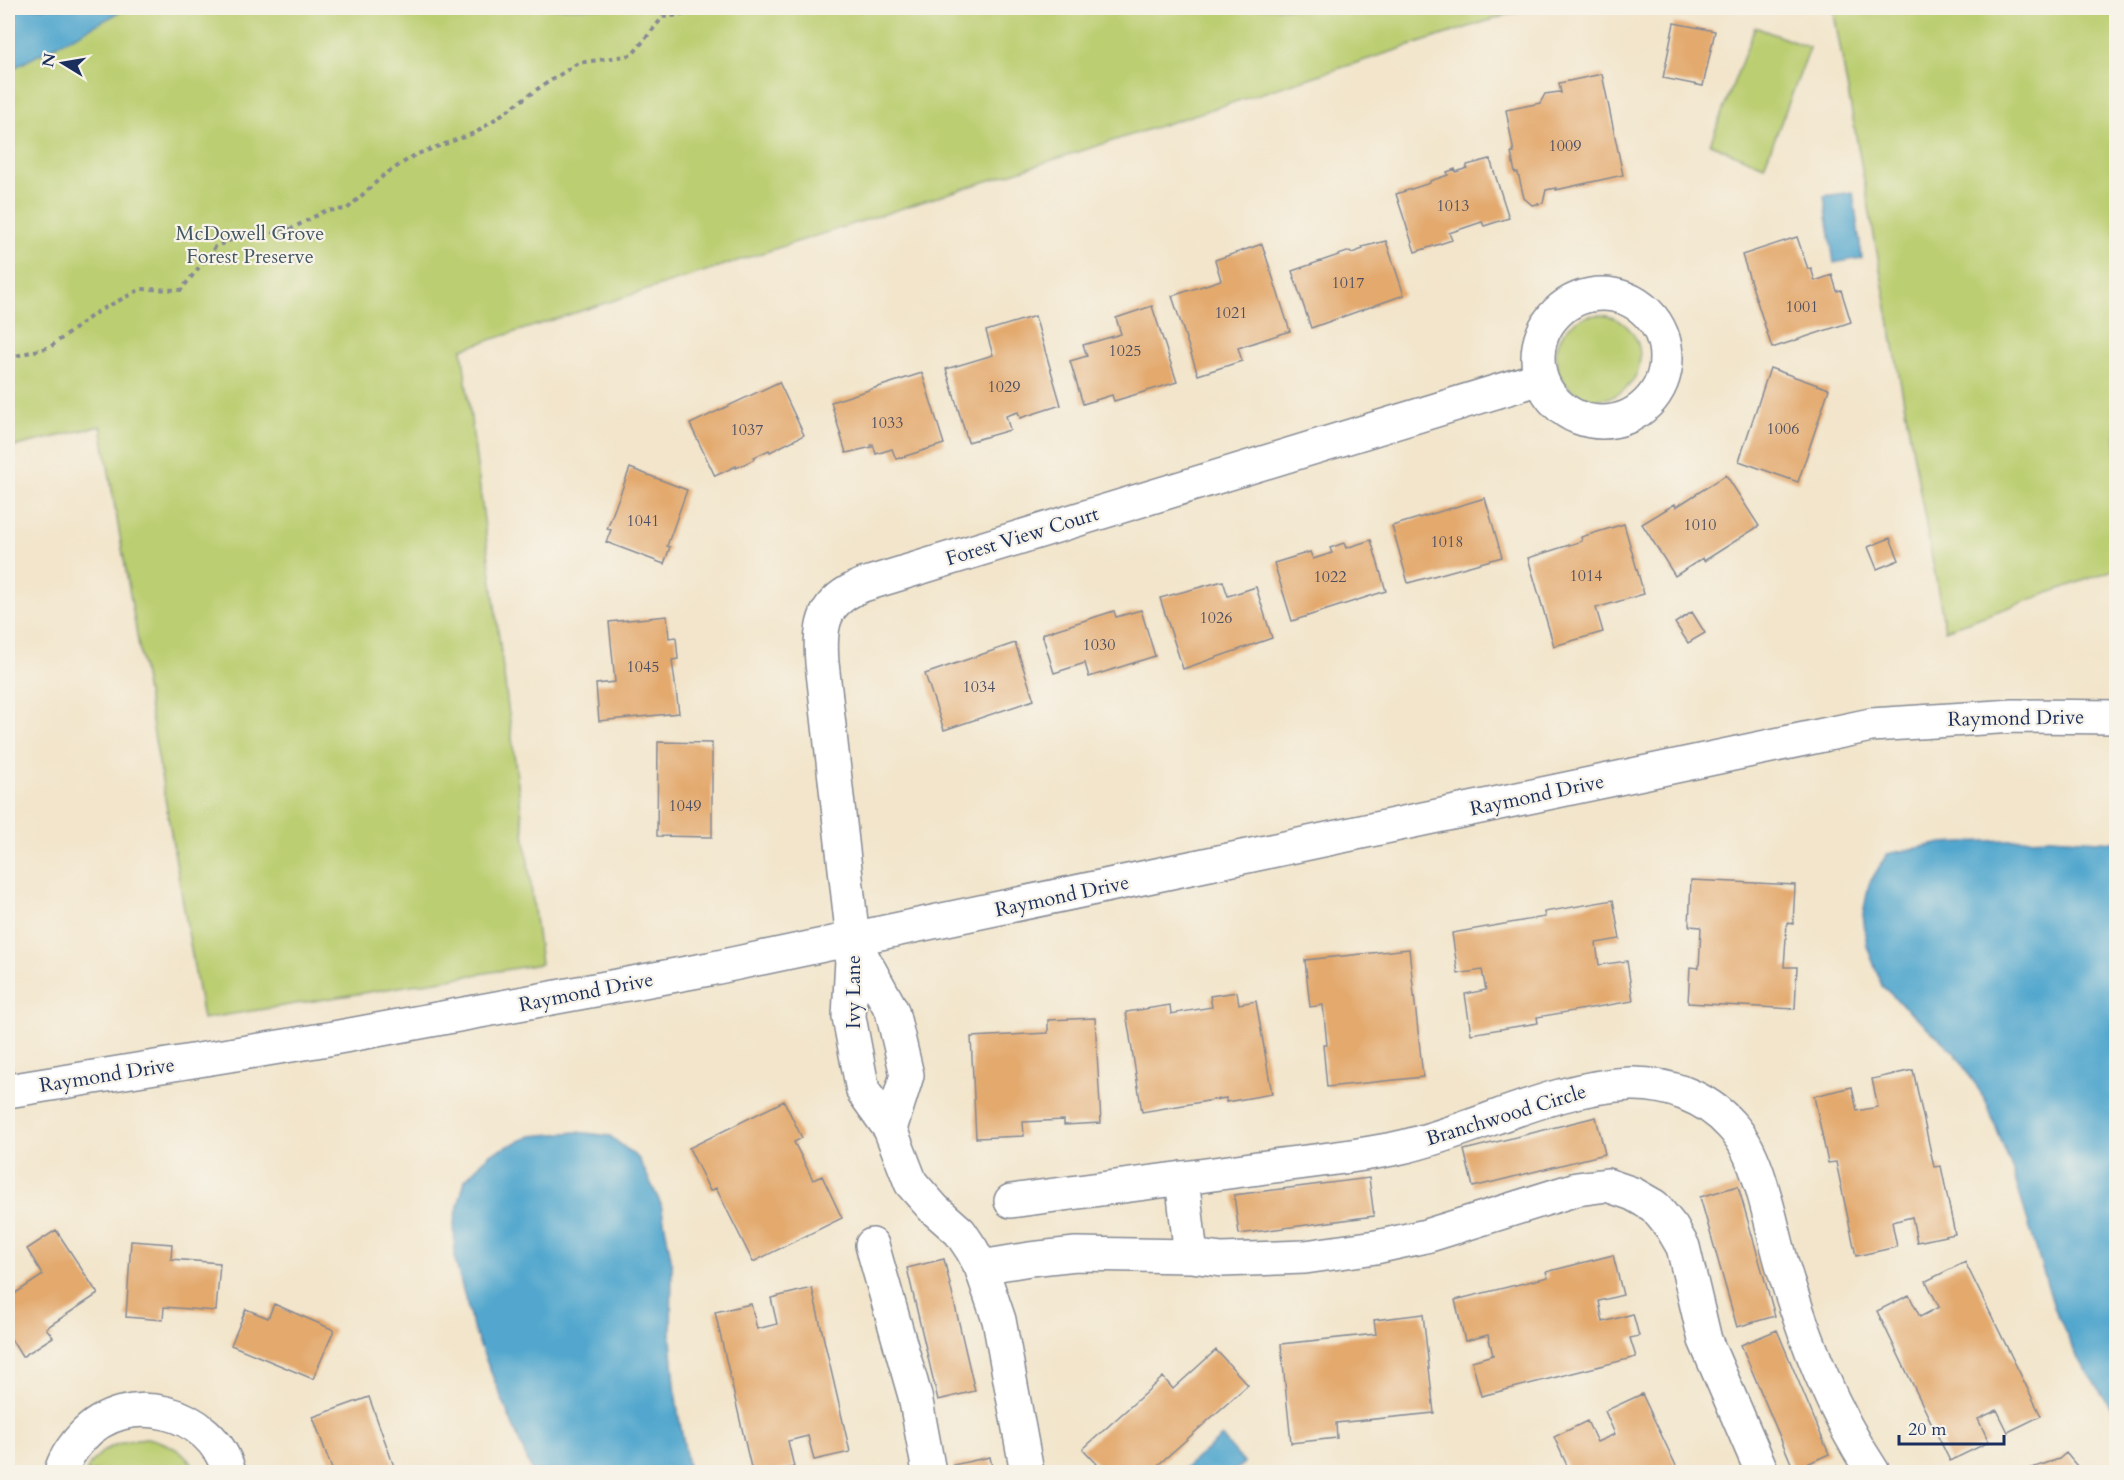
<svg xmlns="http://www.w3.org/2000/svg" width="2124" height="1480" viewBox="0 0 2124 1480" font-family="Cardo,serif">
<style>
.green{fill:#bbce71;stroke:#6b7e68;stroke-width:1.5}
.water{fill:#52a7ce;stroke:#366b96;stroke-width:1.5}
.building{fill:#e3a96d}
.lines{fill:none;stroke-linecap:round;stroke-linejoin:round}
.minor-casing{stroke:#868a94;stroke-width:36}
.path{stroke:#868a94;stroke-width:4;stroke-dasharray:4.5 4.5;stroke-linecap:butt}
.minor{stroke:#fff;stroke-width:33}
.labels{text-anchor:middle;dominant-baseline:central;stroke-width:4.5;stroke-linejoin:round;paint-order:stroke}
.number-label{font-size:16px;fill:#4d4e62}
.park-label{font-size:20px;fill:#435763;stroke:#f7f3e8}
.street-label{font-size:20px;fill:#1b2f5e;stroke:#f7f3e8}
</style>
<rect width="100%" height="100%" fill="#f7f3e8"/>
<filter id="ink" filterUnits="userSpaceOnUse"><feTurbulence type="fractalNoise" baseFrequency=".0167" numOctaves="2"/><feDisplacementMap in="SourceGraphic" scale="12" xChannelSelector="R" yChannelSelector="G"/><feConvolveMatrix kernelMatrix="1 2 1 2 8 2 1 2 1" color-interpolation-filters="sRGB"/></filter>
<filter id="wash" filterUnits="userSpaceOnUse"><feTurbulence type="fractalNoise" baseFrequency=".008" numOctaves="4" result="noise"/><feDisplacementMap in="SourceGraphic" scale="24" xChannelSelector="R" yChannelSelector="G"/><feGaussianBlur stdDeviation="1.35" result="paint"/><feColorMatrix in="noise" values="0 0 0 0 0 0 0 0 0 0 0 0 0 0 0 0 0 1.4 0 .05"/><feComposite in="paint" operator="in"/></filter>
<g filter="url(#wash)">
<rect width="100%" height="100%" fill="#f2e5cb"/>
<path class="green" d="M 8,8 L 1528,8 L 462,349 L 541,964 L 203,1019 L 101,426 L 8,448 Z
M 1833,8 L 2116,8 L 2116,569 L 1945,630 Z
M 1755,27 L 1810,48 L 1764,166 L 1710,144 Z
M1556 357a42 42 0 1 1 84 0a42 42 0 1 1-84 0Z
M 147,1438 C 170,1443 185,1452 198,1472 L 86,1472 C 97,1448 122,1440 147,1438 Z"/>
<path class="water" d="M 8,8 L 128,8 L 8,71 Z
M 1853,192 L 1862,258 L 1834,263 L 1824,196 Z
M 2050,838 L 2116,842 L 2116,1415 L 2078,1359 L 2054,1307 L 2012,1169 L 1985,1099 L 1954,1052 L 1882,986 L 1867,946 L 1863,914 L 1869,884 L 1887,854 L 1942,843 Z
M 577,1132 L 610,1136 L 639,1159 L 661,1204 L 672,1264 L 671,1340 L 677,1406 L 689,1472 L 532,1472 L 474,1331 L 455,1260 L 454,1222 L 465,1180 L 490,1154 L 531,1136 Z
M 1222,1437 L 1244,1463 L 1233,1472 L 1180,1472 Z"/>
<g id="blocks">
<path class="building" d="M 1674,23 L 1715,31 L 1703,86 L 1663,78 Z
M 1602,74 L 1623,175 L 1556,190 L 1556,188 L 1546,190 L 1543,203 L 1532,205 L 1524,198 L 1518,173 L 1515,173 L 1511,153 L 1514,153 L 1506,110 L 1540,103 L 1545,94 L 1559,92 L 1561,93 L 1559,83 Z
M 1490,159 L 1509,218 L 1484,226 L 1482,222 L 1449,233 L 1452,240 L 1415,252 L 1396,194 L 1430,183 L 1430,181 L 1448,175 L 1447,172 L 1455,169 L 1456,172 L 1467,168 L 1467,165 Z
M 1797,237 L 1808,269 L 1811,268 L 1815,281 L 1832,275 L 1837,291 L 1841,290 L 1851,322 L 1772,348 L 1742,255 Z
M 1386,241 L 1404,295 L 1311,328 L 1292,271 L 1350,251 L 1352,253 L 1363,249 L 1362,247 Z
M 1262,244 L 1290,331 L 1238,348 L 1242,361 L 1198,375 L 1172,296 L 1221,280 L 1215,260 Z
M 1152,306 L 1177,382 L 1114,401 L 1112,395 L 1083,404 L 1070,361 L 1087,356 L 1083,345 L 1121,334 L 1116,318 Z
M 1035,316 L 1061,405 L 1020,418 L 1018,412 L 1006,416 L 1010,430 L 968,442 L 946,369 L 993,355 L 986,331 Z
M 1770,368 L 1829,389 L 1798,482 L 1739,461 Z
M 922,373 L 944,444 L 896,459 L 892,449 L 876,454 L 873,444 L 871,445 L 872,447 L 846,453 L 831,402 Z
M 779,382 L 804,435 L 770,452 L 769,450 L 754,457 L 755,459 L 736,468 L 736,466 L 715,476 L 690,424 Z
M 630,468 L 687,490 L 667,546 L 670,547 L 664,564 L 606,542 L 611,530 L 607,529 Z
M 1726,475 L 1759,526 L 1704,561 L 1703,558 L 1675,576 L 1642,524 L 1675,504 L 1676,507 Z
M 1485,498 L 1502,557 L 1408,583 L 1392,526 Z
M 1624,524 L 1644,594 L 1596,608 L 1603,632 L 1554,646 L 1528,558 L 1582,541 L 1581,537 Z
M 1890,538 L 1899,560 L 1877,569 L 1868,547 Z
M 1371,540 L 1386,591 L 1292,621 L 1274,563 L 1310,552 L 1313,559 L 1332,553 L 1330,548 L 1344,543 L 1346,548 Z
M 1223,581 L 1228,596 L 1256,587 L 1272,638 L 1183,669 L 1160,598 Z
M 1141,610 L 1155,656 L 1089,677 L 1085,663 L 1054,673 L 1042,634 L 1114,611 L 1116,617 Z
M 1692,612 L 1705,633 L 1688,643 L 1675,623 Z
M 667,616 L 669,638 L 676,637 L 678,659 L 672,660 L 679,713 L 599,721 L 596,684 L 615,682 L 609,622 Z
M 1015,643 L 1034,700 L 944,730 L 925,674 Z
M 658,742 L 712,743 L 712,837 L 657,836 Z
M 1691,880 L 1795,885 L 1793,924 L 1787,923 L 1784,967 L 1797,967 L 1795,1009 L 1688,1003 L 1690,967 L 1699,968 L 1701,927 L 1689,926 Z
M 1613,900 L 1620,939 L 1596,943 L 1599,965 L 1627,961 L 1633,1001 L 1537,1017 L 1538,1023 L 1471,1034 L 1465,994 L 1486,990 L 1482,970 L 1458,974 L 1452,933 L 1545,917 L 1544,912 Z
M 1409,949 L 1423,1077 L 1327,1087 L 1323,1045 L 1327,1045 L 1323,1005 L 1310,1007 L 1305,960 Z
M 1237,992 L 1239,1004 L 1256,1001 L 1272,1094 L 1226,1102 L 1226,1098 L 1142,1112 L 1126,1012 L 1170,1005 L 1171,1014 L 1212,1007 L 1210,996 Z
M 1095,1018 L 1101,1123 L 1064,1125 L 1064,1120 L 1023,1122 L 1024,1136 L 976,1138 L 971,1037 L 1048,1033 L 1048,1020 Z
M 1913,1070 L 1934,1167 L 1941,1166 L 1955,1234 L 1917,1242 L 1912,1217 L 1892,1222 L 1897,1247 L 1856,1256 L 1836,1162 L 1828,1163 L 1814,1096 L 1852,1087 L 1857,1111 L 1878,1107 L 1872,1079 Z
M 784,1101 L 802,1138 L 794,1142 L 813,1180 L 822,1176 L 842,1218 L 753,1262 L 716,1188 L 710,1191 L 689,1148 Z
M 1596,1117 L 1605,1154 L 1473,1187 L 1464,1150 Z
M 1369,1178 L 1374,1216 L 1239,1234 L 1234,1195 Z
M 1738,1186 L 1775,1316 L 1737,1327 L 1700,1197 Z
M 56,1230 L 98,1294 L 46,1328 L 53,1337 L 22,1357 L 8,1334 L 8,1298 L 43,1275 L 27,1249 Z
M 131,1241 L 172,1244 L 171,1259 L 220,1263 L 216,1311 L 164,1307 L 163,1320 L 126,1317 Z
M 1613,1255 L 1623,1295 L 1599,1301 L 1603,1322 L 1633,1314 L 1639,1336 L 1630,1338 L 1636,1357 L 1481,1396 L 1472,1361 L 1493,1355 L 1488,1335 L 1465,1341 L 1455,1300 L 1548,1277 L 1546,1272 Z
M 944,1259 L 975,1391 L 938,1400 L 907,1268 Z
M 1965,1262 L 2041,1416 L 2008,1432 L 1997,1410 L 1978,1419 L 1989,1442 L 1950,1461 L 1877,1311 L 1909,1295 L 1920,1317 L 1939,1307 L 1926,1281 Z
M 812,1288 L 850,1452 L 814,1460 L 808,1436 L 788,1441 L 794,1467 L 771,1472 L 752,1472 L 715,1312 L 751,1304 L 757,1329 L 777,1324 L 771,1298 Z
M 274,1304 L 334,1330 L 313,1379 L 231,1345 L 246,1309 L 268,1318 Z
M 1423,1314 L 1434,1413 L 1336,1423 L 1337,1438 L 1291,1443 L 1281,1344 L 1376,1334 L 1374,1320 Z
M 1777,1330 L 1829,1454 L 1794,1470 L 1741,1345 Z
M 1216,1350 L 1248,1385 L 1150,1472 L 1087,1472 L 1097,1464 L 1083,1449 L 1163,1377 L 1173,1389 Z
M 1642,1394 L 1679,1472 L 1570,1472 L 1554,1437 L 1587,1421 L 1597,1442 L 1615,1434 L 1605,1411 Z
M 369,1397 L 396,1472 L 333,1472 L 313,1417 Z
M 2066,1453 L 2082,1472 L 2031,1472 L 2029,1469 L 2059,1459 Z
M 990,1457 L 993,1472 L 954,1472 L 953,1465 Z"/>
</g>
</g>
<g filter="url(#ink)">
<use href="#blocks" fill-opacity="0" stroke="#868a94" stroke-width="1.5"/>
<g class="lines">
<defs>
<path id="minor" d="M1538 358a64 64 0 1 1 128 0a64 64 0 1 1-128 0Z
M 853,940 L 892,1011 L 907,1075 L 890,1129
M 8,1091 L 328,1039 L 709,969 L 1871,725 L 2014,716 L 2116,717
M 1182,1178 L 1191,1256
M 1011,1201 C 1091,1190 1171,1179 1251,1169 C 1301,1162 1352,1158 1402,1147 C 1476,1130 1553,1087 1630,1084 C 1667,1083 1706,1097 1731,1125 C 1761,1156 1770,1225 1783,1267 C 1805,1339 1831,1409 1873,1472
M 872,1245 L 915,1396 L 929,1472
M 981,1267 L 1030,1259 L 1076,1254 L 1191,1256 L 1222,1260 L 1305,1257 L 1376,1247 L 1426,1236 L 1577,1189 L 1607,1185 L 1633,1194 L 1654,1206 L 1672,1228 L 1683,1247 L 1705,1340 L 1762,1472
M 61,1472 C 64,1459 73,1447 82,1437 C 126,1388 212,1410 229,1472
M 1027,1472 L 999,1320 L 981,1267 L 972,1250 L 960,1232 L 934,1209 L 911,1183 L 890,1129 L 863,1091 L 849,1017 L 853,940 L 822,663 C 819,623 823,601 863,585 L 1541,378"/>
</defs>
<use href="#minor" class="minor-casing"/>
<path class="path" d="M 8,358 L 50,347 L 97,312 L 141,289 L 181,290 L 215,247 L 243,235 L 287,231 L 325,211 L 347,209 L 384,175 L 415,155 L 477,132 L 536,90 L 578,63 L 632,55 L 663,17 L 744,8"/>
<use href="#minor" class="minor"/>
</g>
</g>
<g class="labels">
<g class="number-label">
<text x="1565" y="146">1009</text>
<text x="1453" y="206">1013</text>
<text x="1348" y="283">1017</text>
<text x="1802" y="307">1001</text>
<text x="1231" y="313">1021</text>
<text x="1125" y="351">1025</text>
<text x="1004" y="387">1029</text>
<text x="887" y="423">1033</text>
<text x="1783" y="429">1006</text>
<text x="747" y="430">1037</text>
<text x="643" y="521">1041</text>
<text x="1700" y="525">1010</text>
<text x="1447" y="542">1018</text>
<text x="1586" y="576">1014</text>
<text x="1330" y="577">1022</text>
<text x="1216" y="618">1026</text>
<text x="1099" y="645">1030</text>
<text x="643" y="667">1045</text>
<text x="979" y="687">1034</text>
<text x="685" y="806">1049</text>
</g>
<g class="park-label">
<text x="250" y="233">McDowell Grove<tspan x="250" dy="23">Forest Preserve</tspan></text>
</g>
<g class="street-label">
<text transform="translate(1022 536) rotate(-17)">Forest View Court</text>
<text transform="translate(2016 718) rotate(-1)">Raymond Drive</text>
<text transform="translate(1537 795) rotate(-12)">Raymond Drive</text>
<text transform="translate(1062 896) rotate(-12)">Raymond Drive</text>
<text transform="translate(586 992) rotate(-11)">Raymond Drive</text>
<text transform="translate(853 992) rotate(-90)">Ivy Lane</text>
<text transform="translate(107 1075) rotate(-9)">Raymond Drive</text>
<text transform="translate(1506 1115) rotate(-17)">Branchwood Circle</text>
</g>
</g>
<rect width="2124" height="1480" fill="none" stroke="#f7f3e8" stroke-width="30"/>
<g transform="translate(63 63) rotate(281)" stroke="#f7f3e8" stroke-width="4.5" paint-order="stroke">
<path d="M0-4.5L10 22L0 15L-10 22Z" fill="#1b2f5e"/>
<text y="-9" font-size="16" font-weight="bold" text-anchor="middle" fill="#1b2f5e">N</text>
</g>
<path d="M1899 1435v9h105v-9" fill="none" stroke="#1b2f5e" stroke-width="3"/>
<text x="1908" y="1435" font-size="18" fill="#1b2f5e" stroke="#f7f3e8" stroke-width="4.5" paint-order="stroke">20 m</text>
</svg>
